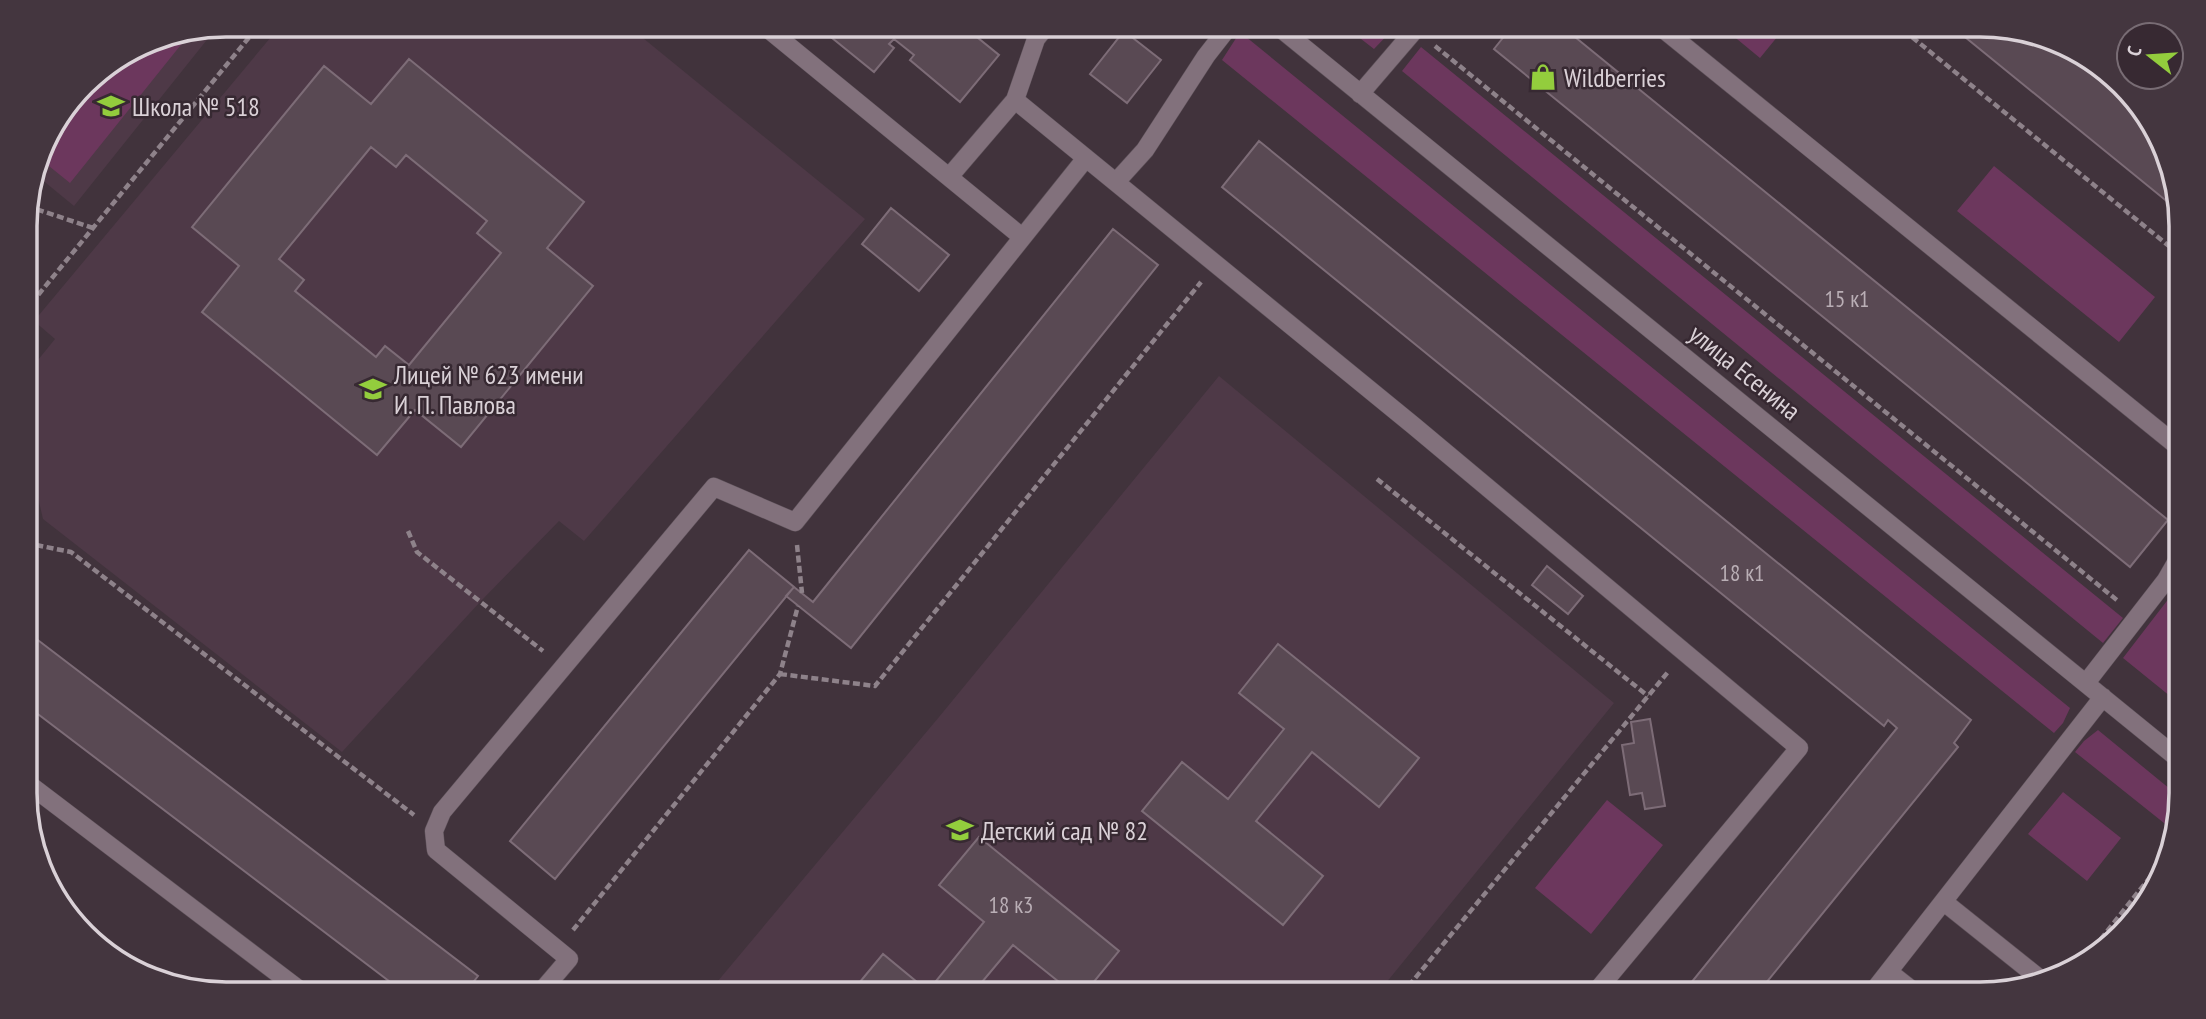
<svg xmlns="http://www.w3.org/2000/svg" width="2206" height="1019" viewBox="0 0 2206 1019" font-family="'PT Sans Narrow',sans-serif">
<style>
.built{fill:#4e3947}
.green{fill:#6c375d}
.building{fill:#594953;stroke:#7d6c77;stroke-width:2;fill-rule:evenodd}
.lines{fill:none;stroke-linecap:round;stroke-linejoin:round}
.minor-casing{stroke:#5d5159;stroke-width:19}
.path{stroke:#8e828a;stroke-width:4.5;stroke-dasharray:7 3.5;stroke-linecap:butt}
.minor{stroke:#82717c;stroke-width:18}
.labels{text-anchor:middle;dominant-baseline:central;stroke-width:5;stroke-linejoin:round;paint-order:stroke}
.number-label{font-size:23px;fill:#baafb6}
.poi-label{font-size:26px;fill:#dad1d7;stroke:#372932;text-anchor:start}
.street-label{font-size:26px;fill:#dad1d7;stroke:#372932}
.rim{fill:none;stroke:#dad1d7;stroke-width:3.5}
</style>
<rect width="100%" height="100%" fill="#41333c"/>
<path class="built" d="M 281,25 L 627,25 L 865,219 L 584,541 L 559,521 L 480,602 L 342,752 L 43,519 L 25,441 L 25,402 L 29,384 L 25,381 L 25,376 L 55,339 L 34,321 Z
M 218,26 L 74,206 L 35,174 L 45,137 L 93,75 L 149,40 Z
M 1219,376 L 1614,703 L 1377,994 L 707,994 L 939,717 Z"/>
<path class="green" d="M 1343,25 L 1397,25 L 1374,49 Z
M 1720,25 L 1787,25 L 1760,58 Z
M 192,31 L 70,183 L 39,158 L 45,137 L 93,75 L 149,40 Z
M 1240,32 L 2070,708 L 2063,723 L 2054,733 L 1222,60 Z
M 1421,47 L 2123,618 L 2103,643 L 1402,71 Z
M 1994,166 L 2155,297 L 2119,342 L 1957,211 Z
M 2173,593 L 2181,600 L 2181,705 L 2123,658 Z
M 2098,730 L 2181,798 L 2174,831 L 2075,752 L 2084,741 Z
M 2063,792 L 2121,838 L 2087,881 L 2028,834 Z
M 1607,800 L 1663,845 L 1591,934 L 1535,888 Z"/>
<path class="building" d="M 824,24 L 971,24 L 967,29 L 999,55 L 960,102 L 910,60 L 914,55 L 894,39 L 889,44 L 894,48 L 874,72 L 821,29 Z
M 1514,24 L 1559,24 L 2168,520 L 2130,567 L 1494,49 Z
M 1949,24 L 1980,24 L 2058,40 L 2080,57 L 2142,107 L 2180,200 L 2180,212 Z
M 1124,31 L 1161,60 L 1127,103 L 1090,74 Z
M 409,59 L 584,202 L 547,248 L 593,286 L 461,447 L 415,410 L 377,455 L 202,312 L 239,266 L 192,227 L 324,66 L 371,104 ZM 371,147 L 396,167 L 406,155 L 487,221 L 477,233 L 501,253 L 409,365 L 385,346 L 376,357 L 295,291 L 304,280 L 279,259 Z
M 1259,141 L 1971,720 L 1954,743 L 1958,747 L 1757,994 L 1682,994 L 1897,728 L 1888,720 L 1884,726 L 1222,187 Z
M 891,208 L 949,255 L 919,291 L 862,244 Z
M 1113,229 L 1158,265 L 851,648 L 786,596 L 794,587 L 813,602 Z
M 749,550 L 794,587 L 555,879 L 510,841 Z
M 1547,566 L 1583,596 L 1568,614 L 1532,585 Z
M 26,631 L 478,976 L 464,994 L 406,994 L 26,705 Z
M 1278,644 L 1419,758 L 1379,807 L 1312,752 L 1256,821 L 1323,876 L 1283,925 L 1142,811 L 1182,762 L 1228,799 L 1284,729 L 1239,693 Z
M 1650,719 L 1665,806 L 1645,809 L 1642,793 L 1630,795 L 1622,745 L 1634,743 L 1631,722 Z
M 979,837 L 1119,951 L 1084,994 L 1074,994 L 1013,945 L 972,994 L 850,994 L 883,954 L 928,991 L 984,922 L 939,885 Z"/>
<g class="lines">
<defs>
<path id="minor" d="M 762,24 L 1022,237
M 1275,24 L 2181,761
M 1657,24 L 2181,449
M 1360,94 L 1420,24
M 1015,100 L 1414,426 L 1799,748 L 1594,994
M 949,177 L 1015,100 L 1036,39 L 1048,24
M 1116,182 L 1145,150 L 1206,56 L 1231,24
M 2086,683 L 2166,580 L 2181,554
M 26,782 L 305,994
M 1944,902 L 2039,978
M 1889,972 L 1917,994
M 539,994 L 569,959 L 436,850 L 434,831 L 442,812 L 714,487 L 795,522 L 1086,158
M 1871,994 L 2103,697"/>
</defs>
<use href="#minor" class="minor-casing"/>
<path class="path" d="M 1896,24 L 2180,255
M 1435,46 L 2118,601
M 27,206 L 93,228
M 25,311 L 260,24
M 1377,479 L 1648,696
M 408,531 L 417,552 L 543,651
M 26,543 L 71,552 L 414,815
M 797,545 L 802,593
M 780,674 L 875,686 L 1201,282
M 573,930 L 780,674 L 798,606
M 2081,964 L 2170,852
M 1402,994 L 1668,672"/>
<use href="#minor" class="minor"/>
</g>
<defs>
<symbol id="shop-bare" viewBox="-9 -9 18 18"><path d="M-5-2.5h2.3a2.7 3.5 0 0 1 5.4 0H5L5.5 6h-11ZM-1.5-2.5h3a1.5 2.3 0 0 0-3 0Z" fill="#93cd3d" stroke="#372932" stroke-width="2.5" paint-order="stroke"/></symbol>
<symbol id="school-bare" viewBox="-9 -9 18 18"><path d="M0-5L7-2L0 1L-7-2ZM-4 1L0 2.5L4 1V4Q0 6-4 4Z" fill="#93cd3d" stroke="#372932" stroke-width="2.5" paint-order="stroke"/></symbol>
</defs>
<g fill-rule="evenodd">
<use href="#shop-bare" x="1524" y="58" width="38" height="38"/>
<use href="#school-bare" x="92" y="87" width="38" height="38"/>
<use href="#school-bare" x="354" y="370" width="38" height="38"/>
<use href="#school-bare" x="941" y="811" width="38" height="38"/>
</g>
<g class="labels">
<g class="number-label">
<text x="1847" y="298">15 к1</text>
<text x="1742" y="572">18 к1</text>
<text x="1011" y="904">18 к3</text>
</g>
<g class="poi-label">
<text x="1564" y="77">Wildberries</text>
<text x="132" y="106">Школа № 518</text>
<text x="394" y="374">Лицей № 623 имени<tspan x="394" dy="30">И. П. Павлова</tspan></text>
<text x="981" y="830">Детский сад № 82</text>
</g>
<g class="street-label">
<text transform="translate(1745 372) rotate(39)">улица Есенина</text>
</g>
</g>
<path d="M0 0H2206V1019H0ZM226 37H1980A189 189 0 0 1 2169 226V793A189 189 0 0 1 1980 982H226A189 189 0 0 1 37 793V226A189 189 0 0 1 226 37Z" fill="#44363f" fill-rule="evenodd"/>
<path class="rim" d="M226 37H1980A189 189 0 0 1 2169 226V793A189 189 0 0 1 1980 982H226A189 189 0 0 1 37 793V226A189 189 0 0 1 226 37Z"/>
<g transform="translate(2150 56) rotate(287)"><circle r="33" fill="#372932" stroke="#786c74" stroke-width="2"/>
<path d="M0-5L12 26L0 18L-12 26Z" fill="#93cd3d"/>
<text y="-10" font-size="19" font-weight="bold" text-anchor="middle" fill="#dad1d7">С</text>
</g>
</svg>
